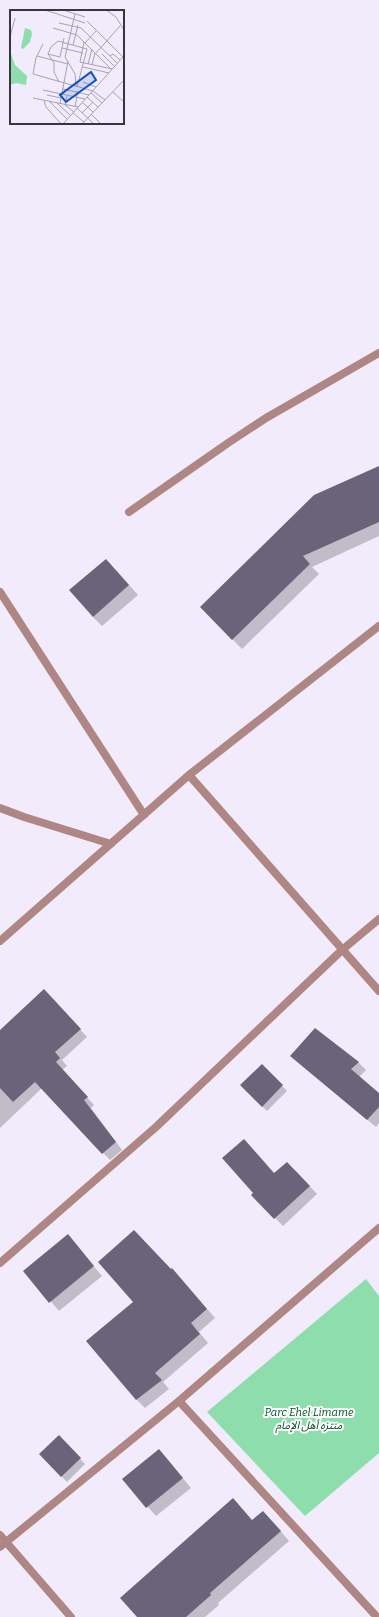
<svg xmlns="http://www.w3.org/2000/svg" width="379" height="1617" viewBox="0 0 379 1617" font-family="Bitter,'Noto Sans Arabic',serif">
<style>
.green{fill:#8dddad}
.shadow{fill:#0003}
.building{fill:#6a647b}
.lines{fill:none;stroke-linecap:round;stroke-linejoin:round}
.minor{stroke:#ae8683;stroke-width:8}
.labels{text-anchor:middle;dominant-baseline:central;stroke-width:4;stroke-linejoin:round;paint-order:stroke}
.park-label{font-size:11px;font-style:italic;fill:#0a4f2f;stroke:#fcfcfc}
.inset-road{fill:none;stroke:#a7a2b0;stroke-width:1}
.view{fill:#1151bc;fill-opacity:0.15;stroke:#1151bc;stroke-width:2}
.inset-edge{fill:none;stroke:#393540;stroke-width:2}
</style>
<rect width="100%" height="100%" fill="#f1ebfb"/>
<path class="green" d="M 366,1279 L 379,1296 L 379,1453 L 305,1516 L 207,1412 Z"/>
<path class="shadow" d="M 379,472 L 379,536 L 312,567 L 319,574 L 242,649 L 201,607 Z
M 115,569 L 138,595 L 102,626 L 93,617 Z
M 52,998 L 87,1037 L 62,1060 L 67,1066 L 62,1070 L 94,1105 L 91,1108 L 122,1150 L 110,1160 L 42,1088 L 0,1128 L 0,1033 Z
M 291,1056 L 358,1062 L 366,1070 L 359,1077 L 379,1094 L 379,1123 L 376,1127 Z
M 262,1065 L 287,1091 L 267,1111 L 241,1085 Z
M 295,1170 L 317,1194 L 283,1226 L 253,1195 L 275,1174 Z
M 76,1245 L 102,1276 L 59,1311 L 25,1271 Z
M 180,1278 L 215,1318 L 199,1332 L 208,1343 L 163,1382 L 169,1389 L 145,1408 L 136,1399 Z
M 59,1437 L 85,1464 L 67,1482 L 40,1454 Z
M 159,1450 L 191,1488 L 156,1516 L 123,1479 Z
M 252,1521 L 272,1521 L 289,1541 L 218,1603 L 219,1605 L 205,1617 L 138,1617 Z"/>
<path class="building" d="M 379,466 L 379,522 L 303,556 L 310,564 L 232,640 L 200,607 L 314,495 Z
M 106,559 L 129,585 L 93,617 L 69,590 Z
M 44,989 L 81,1029 L 55,1052 L 60,1058 L 56,1062 L 88,1097 L 84,1100 L 116,1142 L 102,1154 L 35,1082 L 13,1102 L 0,1088 L 0,1030 Z
M 315,1028 L 359,1062 L 351,1069 L 379,1093 L 379,1107 L 367,1120 L 290,1056 Z
M 262,1064 L 283,1085 L 262,1107 L 240,1085 Z
M 244,1139 L 274,1173 L 287,1162 L 310,1186 L 274,1219 L 251,1195 L 253,1193 L 222,1158 Z
M 134,1230 L 171,1269 L 172,1268 L 207,1309 L 191,1323 L 200,1334 L 155,1373 L 162,1380 L 136,1400 L 86,1341 L 133,1302 L 98,1262 Z
M 68,1234 L 94,1266 L 49,1303 L 23,1271 Z
M 59,1435 L 81,1458 L 61,1477 L 39,1454 Z
M 159,1449 L 183,1478 L 146,1508 L 122,1479 Z
M 233,1498 L 252,1520 L 263,1511 L 281,1531 L 210,1593 L 211,1595 L 186,1617 L 137,1617 L 120,1598 Z"/>
<g class="lines">
<path class="minor" d="M 129,512 L 228,443 L 266,418 L 379,353
M 0,592 L 144,815
M 189,775 L 379,991
M 0,808 L 24,817 L 111,844
M 0,941 L 189,775 L 379,626
M 0,1263 L 156,1127 L 342,950 L 379,919
M 179,1401 L 377,1617
M 0,1535 L 71,1617
M 0,1547 L 179,1401 L 379,1228"/>
</g>
<g class="labels">
<g class="park-label">
<text x="309" y="1412">Parc Ehel Limame<tspan x="309" dy="13">منتزه أهل الإمام</tspan></text>
</g>
</g>
<g transform="translate(10 10)">
<rect width="114" height="114" fill="#f1ebfb"/>
<path d="M 15,18 L 21,20 L 22,24 L 20,32 L 13,39 L 11,38 ZM 0,41 L 5,55 L 17,66 L 16,75 L 6,73 L 0,75 Z" fill="#8dddad"/>
<path class="inset-road" d="M 35,0 L 75,13M 53,0 L 75,7M 96,0 L 106,7 L 114,20M 65,4 L 55,47 L 65,64 L 66,76M 49,13 L 71,18 L 107,53M 43,18 L 67,25 L 102,60M 0,27 L 5,8M 74,32 L 70,52 L 102,59M 75,33 L 86,21M 33,34 L 26,48 L 23,64 L 83,81 L 95,90M 63,35 L 68,15M 52,38 L 73,43M 86,43 L 110,16M 38,44 L 50,47M 92,44 L 105,57M 27,46 L 58,54M 100,46 L 103,44 L 110,50M 50,47 L 54,28M 78,54 L 82,39M 82,55 L 85,43M 73,57 L 99,63M 49,72 L 44,62 L 44,53 L 38,44 L 41,37 L 48,31 L 77,39M 73,72 L 86,77M 67,77 L 77,39M 53,79 L 79,85M 33,80 L 75,89M 103,82 L 114,92M 81,83 L 92,93M 37,85 L 51,88M 57,86 L 55,95 L 64,102M 77,87 L 88,97M 23,88 L 68,97M 34,91 L 36,97 L 51,114M 40,92 L 57,109M 72,92 L 83,102M 47,93 L 61,106M 50,94 L 58,51M 65,97 L 68,81M 67,98 L 84,114M 63,103 L 74,112M 72,103 L 83,92M 81,104 L 91,114M 53,114 L 113,47 L 77,11M 72,114 L 114,70"/>
<path class="view" d="M 81,62 L 86,70 L 56,92 L 50,85 Z"/>
<rect width="114" height="114" class="inset-edge"/>
</g>
</svg>
